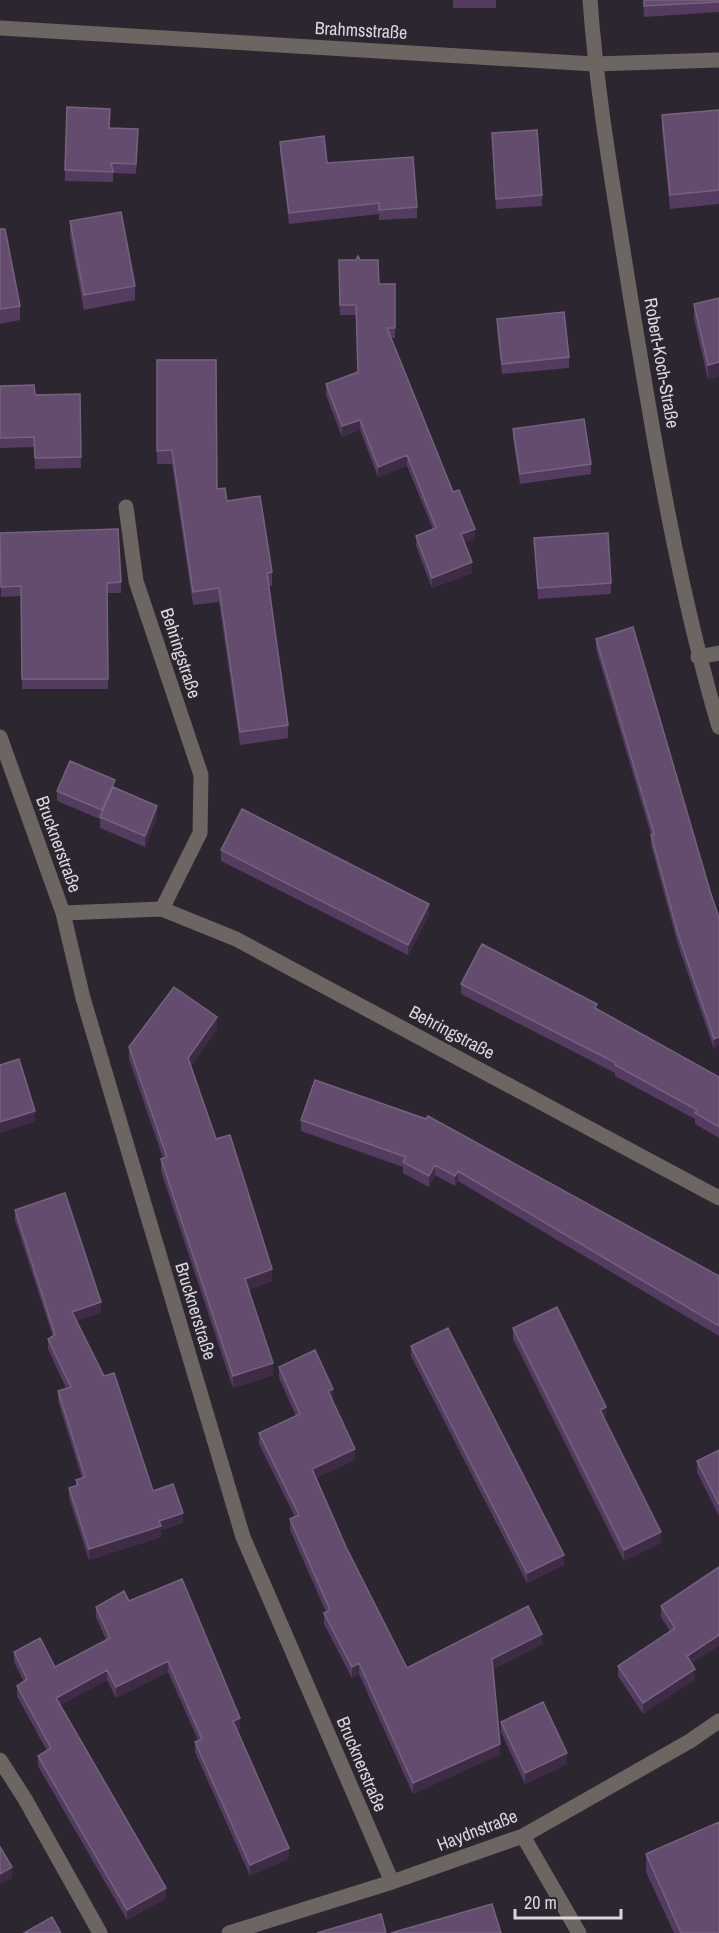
<svg xmlns="http://www.w3.org/2000/svg" width="719" height="1933" viewBox="0 0 719 1933" font-family="'Archivo Narrow',sans-serif">
<style>
.lines{fill:none;stroke-linecap:round;stroke-linejoin:round}
.minor{stroke:#6c6562;stroke-width:15}
.wall{fill:#543c60}
.shaded-wall{fill:#3e2c47}
.building{fill:#634c6d;stroke:#76627f;stroke-width:1.5}
.labels{text-anchor:middle;dominant-baseline:central;stroke-width:5;stroke-linejoin:round;paint-order:stroke}
.street-label{font-size:18px;fill:#dbd7de;stroke:#2c2630}
</style>
<rect width="100%" height="100%" fill="#2c2630"/>
<g class="lines">
<path class="minor" d="M 590,0 C 597,97 614,192 629,288 C 653,435 677,584 719,727
M 0,28 L 594,64 L 719,60
M 126,507 L 136,581 L 201,775 L 200,833 L 162,909
M 698,657 L 719,653
M 0,737 L 63,913 L 83,998 L 243,1537 L 392,1882
M 63,913 L 162,909 L 236,939 L 719,1198
M 0,1760 L 25,1799 L 100,1933
M 523,1836 L 579,1933
M 229,1933 L 392,1882 L 523,1836 L 690,1741 L 719,1721"/>
</g>
<path class="wall" d="M 453,0 L 496,0 L 496,8 L 453,8 Z
M 643,0 L 719,0 L 719,12 L 644,17 Z
M 719,110 L 719,204 L 670,209 L 662,129 L 662,115 Z
M 110,128 L 138,139 L 136,174 L 113,173 L 113,182 L 65,181 L 65,170 Z
M 492,133 L 542,195 L 542,206 L 496,209 Z
M 280,142 L 417,207 L 417,218 L 379,220 L 379,214 L 289,224 L 280,152 Z
M 70,221 L 135,286 L 135,300 L 84,310 L 70,236 Z
M 0,229 L 20,306 L 20,320 L 0,324 Z
M 339,260 L 360,260 L 379,284 L 395,284 L 395,338 L 391,338 L 453,492 L 475,539 L 464,543 L 472,573 L 432,588 L 416,546 L 416,536 L 433,529 L 407,466 L 378,477 L 360,430 L 342,437 L 326,395 L 326,384 L 358,372 L 356,315 L 340,315 Z
M 719,298 L 708,380 L 694,319 L 694,304 Z
M 497,319 L 569,357 L 569,368 L 502,374 L 497,330 Z
M 157,360 L 217,489 L 227,501 L 272,572 L 272,586 L 268,586 L 288,725 L 288,738 L 240,745 L 219,602 L 193,605 L 172,464 L 157,464 Z
M 0,386 L 35,395 L 80,394 L 81,468 L 35,469 L 34,447 L 0,448 Z
M 513,429 L 591,464 L 591,474 L 520,484 L 513,439 Z
M 534,538 L 611,583 L 611,594 L 538,599 Z
M 0,562 L 121,582 L 121,593 L 107,593 L 108,689 L 22,689 L 21,596 L 1,597 Z
M 596,639 L 710,891 L 719,918 L 714,1049 L 678,945 L 651,845 L 651,835 L 596,649 Z
M 115,788 L 157,817 L 145,847 L 100,828 L 100,819 L 57,801 L 57,791 Z
M 221,850 L 429,915 L 408,955 L 221,861 Z
M 461,984 L 597,1009 L 719,1077 L 719,1138 L 695,1124 L 695,1119 L 615,1076 L 615,1073 L 461,994 Z
M 217,1029 L 191,1066 L 216,1139 L 272,1281 L 248,1290 L 273,1375 L 233,1388 L 161,1171 L 161,1159 L 163,1158 L 129,1059 L 129,1047 Z
M 315,1080 L 719,1276 L 719,1336 L 458,1181 L 455,1186 L 435,1175 L 429,1187 L 403,1173 L 403,1167 L 301,1131 L 301,1120 Z
M 15,1210 L 101,1312 L 76,1321 L 153,1491 L 183,1523 L 161,1530 L 161,1537 L 89,1560 L 69,1498 L 69,1488 L 76,1486 L 76,1480 L 82,1478 L 58,1401 L 58,1391 L 66,1388 L 48,1349 L 48,1339 L 53,1337 L 15,1220 Z
M 513,1328 L 606,1418 L 604,1418 L 661,1543 L 624,1561 L 513,1339 Z
M 411,1346 L 564,1565 L 527,1583 L 411,1356 Z
M 279,1367 L 333,1399 L 332,1400 L 355,1460 L 315,1478 L 346,1547 L 407,1668 L 542,1644 L 493,1669 L 500,1754 L 413,1794 L 359,1674 L 352,1678 L 324,1624 L 324,1613 L 326,1612 L 290,1530 L 290,1519 L 295,1517 L 259,1444 L 259,1433 L 296,1416 L 279,1378 Z
M 719,1450 L 719,1516 L 697,1472 L 697,1461 Z
M 719,1567 L 691,1663 L 695,1679 L 643,1714 L 618,1676 L 618,1666 L 670,1631 L 661,1617 L 661,1606 Z
M 129,1601 L 240,1728 L 236,1730 L 289,1858 L 250,1876 L 195,1752 L 195,1742 L 198,1740 L 168,1672 L 116,1698 L 107,1680 L 60,1705 L 166,1898 L 127,1920 L 38,1766 L 38,1756 L 47,1751 L 17,1696 L 17,1686 L 24,1682 L 14,1662 L 14,1652 L 55,1667 L 106,1640 L 96,1617 L 96,1607 Z
M 501,1722 L 567,1764 L 525,1784 L 501,1732 Z
M 646,1854 L 719,1933 L 674,1933 L 646,1872 Z"/>
<path class="shaded-wall" d="M 719,362 L 719,377 L 708,380 L 708,365 Z
M 360,420 L 360,430 L 342,437 L 342,426 Z
M 407,455 L 407,466 L 378,477 L 378,467 Z
M 475,529 L 475,539 L 461,545 L 461,534 Z
M 472,562 L 472,573 L 432,588 L 432,578 Z
M 157,806 L 157,817 L 145,847 L 145,836 Z
M 429,904 L 429,915 L 408,955 L 408,945 Z
M 217,1017 L 217,1029 L 188,1070 L 188,1058 Z
M 719,1037 L 719,1047 L 714,1049 L 714,1039 Z
M 35,1111 L 35,1122 L 0,1133 L 0,1122 Z
M 435,1165 L 435,1175 L 429,1187 L 429,1176 Z
M 458,1171 L 458,1181 L 455,1186 L 455,1176 Z
M 272,1269 L 272,1281 L 245,1291 L 245,1279 Z
M 101,1302 L 101,1312 L 72,1322 L 72,1312 Z
M 273,1363 L 273,1375 L 233,1388 L 233,1376 Z
M 333,1389 L 333,1399 L 328,1401 L 328,1391 Z
M 606,1407 L 606,1418 L 600,1420 L 600,1410 Z
M 355,1449 L 355,1460 L 312,1480 L 312,1469 Z
M 183,1513 L 183,1523 L 161,1530 L 161,1537 L 89,1560 L 89,1549 L 159,1521 Z
M 661,1532 L 661,1543 L 624,1561 L 624,1550 Z
M 564,1555 L 564,1565 L 527,1583 L 527,1573 Z
M 542,1634 L 542,1644 L 492,1669 L 492,1659 Z
M 719,1635 L 719,1646 L 687,1666 L 687,1656 Z
M 168,1661 L 168,1672 L 116,1698 L 116,1687 Z
M 359,1663 L 359,1674 L 352,1678 L 352,1667 Z
M 695,1669 L 695,1679 L 643,1714 L 643,1703 Z
M 107,1670 L 107,1680 L 56,1708 L 56,1698 Z
M 240,1718 L 240,1728 L 233,1731 L 233,1721 Z
M 500,1744 L 500,1754 L 413,1794 L 413,1783 Z
M 567,1753 L 567,1764 L 525,1784 L 525,1773 Z
M 289,1848 L 289,1858 L 250,1876 L 250,1865 Z
M 12,1867 L 12,1878 L 0,1884 L 0,1874 Z
M 166,1888 L 166,1898 L 127,1920 L 127,1910 Z"/>
<path class="building" d="M 644,0 L 719,0 L 719,2 L 644,6 Z
M 67,107 L 110,109 L 109,128 L 138,129 L 136,164 L 111,163 L 113,172 L 65,170 Z
M 719,110 L 719,190 L 670,195 L 662,115 Z
M 537,130 L 542,195 L 496,199 L 492,133 Z
M 324,136 L 327,163 L 413,157 L 417,207 L 379,210 L 379,203 L 289,213 L 280,142 Z
M 121,212 L 135,286 L 84,295 L 70,221 Z
M 0,229 L 5,229 L 20,306 L 0,309 Z
M 358,256 L 360,260 L 378,260 L 379,284 L 395,284 L 395,328 L 387,328 L 453,492 L 459,490 L 475,529 L 461,534 L 472,562 L 432,578 L 416,536 L 436,528 L 407,455 L 378,467 L 360,420 L 342,426 L 326,384 L 358,372 L 356,305 L 340,305 L 339,260 L 356,260 Z
M 719,298 L 719,362 L 708,365 L 694,304 Z
M 564,312 L 569,357 L 502,364 L 497,319 Z
M 157,360 L 216,360 L 217,489 L 225,488 L 227,501 L 260,496 L 272,572 L 267,573 L 288,725 L 240,732 L 219,588 L 193,592 L 172,450 L 157,451 Z
M 34,385 L 35,395 L 80,394 L 81,457 L 35,458 L 34,437 L 0,438 L 0,386 Z
M 584,419 L 591,464 L 520,474 L 513,429 Z
M 118,529 L 121,582 L 107,583 L 108,679 L 22,679 L 21,586 L 1,587 L 0,533 Z
M 608,533 L 611,583 L 538,588 L 534,538 Z
M 633,627 L 710,891 L 719,918 L 719,1037 L 714,1039 L 678,934 L 651,835 L 654,834 L 596,639 Z
M 70,761 L 115,780 L 102,810 L 57,791 Z
M 113,787 L 157,806 L 145,836 L 100,817 Z
M 242,809 L 429,904 L 408,945 L 221,850 Z
M 482,944 L 597,1004 L 595,1008 L 719,1077 L 719,1127 L 695,1113 L 697,1110 L 615,1065 L 616,1063 L 461,984 Z
M 174,987 L 217,1017 L 188,1058 L 216,1139 L 230,1135 L 272,1269 L 245,1279 L 273,1363 L 233,1376 L 161,1159 L 167,1157 L 129,1047 Z
M 19,1059 L 35,1111 L 0,1122 L 0,1065 Z
M 315,1080 L 426,1119 L 428,1116 L 719,1276 L 719,1326 L 458,1171 L 455,1176 L 435,1165 L 429,1176 L 403,1162 L 406,1157 L 301,1120 Z
M 65,1193 L 101,1302 L 72,1312 L 104,1376 L 114,1373 L 153,1491 L 173,1484 L 183,1513 L 159,1521 L 161,1526 L 89,1549 L 69,1488 L 78,1485 L 76,1480 L 85,1477 L 58,1391 L 71,1387 L 48,1339 L 55,1335 L 15,1210 Z
M 557,1307 L 606,1407 L 600,1410 L 661,1532 L 624,1550 L 513,1328 Z
M 448,1328 L 564,1555 L 527,1573 L 411,1346 Z
M 315,1350 L 333,1389 L 328,1391 L 355,1449 L 312,1469 L 346,1547 L 407,1668 L 528,1606 L 542,1634 L 492,1659 L 500,1744 L 413,1783 L 359,1663 L 352,1667 L 324,1613 L 330,1610 L 290,1519 L 299,1515 L 259,1433 L 300,1414 L 279,1367 Z
M 719,1450 L 719,1505 L 697,1461 Z
M 719,1567 L 719,1635 L 687,1656 L 695,1669 L 643,1703 L 618,1666 L 675,1628 L 661,1606 Z
M 182,1579 L 240,1718 L 233,1721 L 289,1848 L 250,1865 L 195,1742 L 202,1739 L 168,1661 L 116,1687 L 107,1670 L 56,1698 L 166,1888 L 127,1910 L 38,1756 L 51,1748 L 17,1686 L 27,1679 L 14,1652 L 40,1638 L 55,1667 L 110,1638 L 96,1607 L 124,1591 L 129,1601 Z
M 543,1702 L 567,1753 L 525,1773 L 501,1722 Z
M 719,1822 L 719,1933 L 681,1933 L 646,1854 Z
M 0,1847 L 12,1867 L 0,1874 Z
M 492,1904 L 501,1933 L 391,1933 Z
M 381,1914 L 386,1933 L 317,1933 Z
M 52,1917 L 61,1933 L 24,1933 Z"/>
<g class="labels">
<g class="street-label">
<text transform="translate(361 30) rotate(3)">Brahmsstraße</text>
<text transform="translate(662 363) rotate(80)">Robert-Koch-Straße</text>
<text transform="translate(181 653) rotate(72)">Behringstraße</text>
<text transform="translate(59 844) rotate(70)">Brucknerstraße</text>
<text transform="translate(452 1032) rotate(28)">Behringstraße</text>
<text transform="translate(196 1311) rotate(73)">Brucknerstraße</text>
<text transform="translate(362 1764) rotate(67)">Brucknerstraße</text>
<text transform="translate(477 1830) rotate(-21)">Haydnstraße</text>
</g>
</g>
<path d="M515 1909v9h106v-9" fill="none" stroke="#dbd7de" stroke-width="3"/>
<text x="524" y="1909" font-size="18" fill="#dbd7de" stroke="#2c2630" stroke-width="4.5" paint-order="stroke">20 m</text>
</svg>
